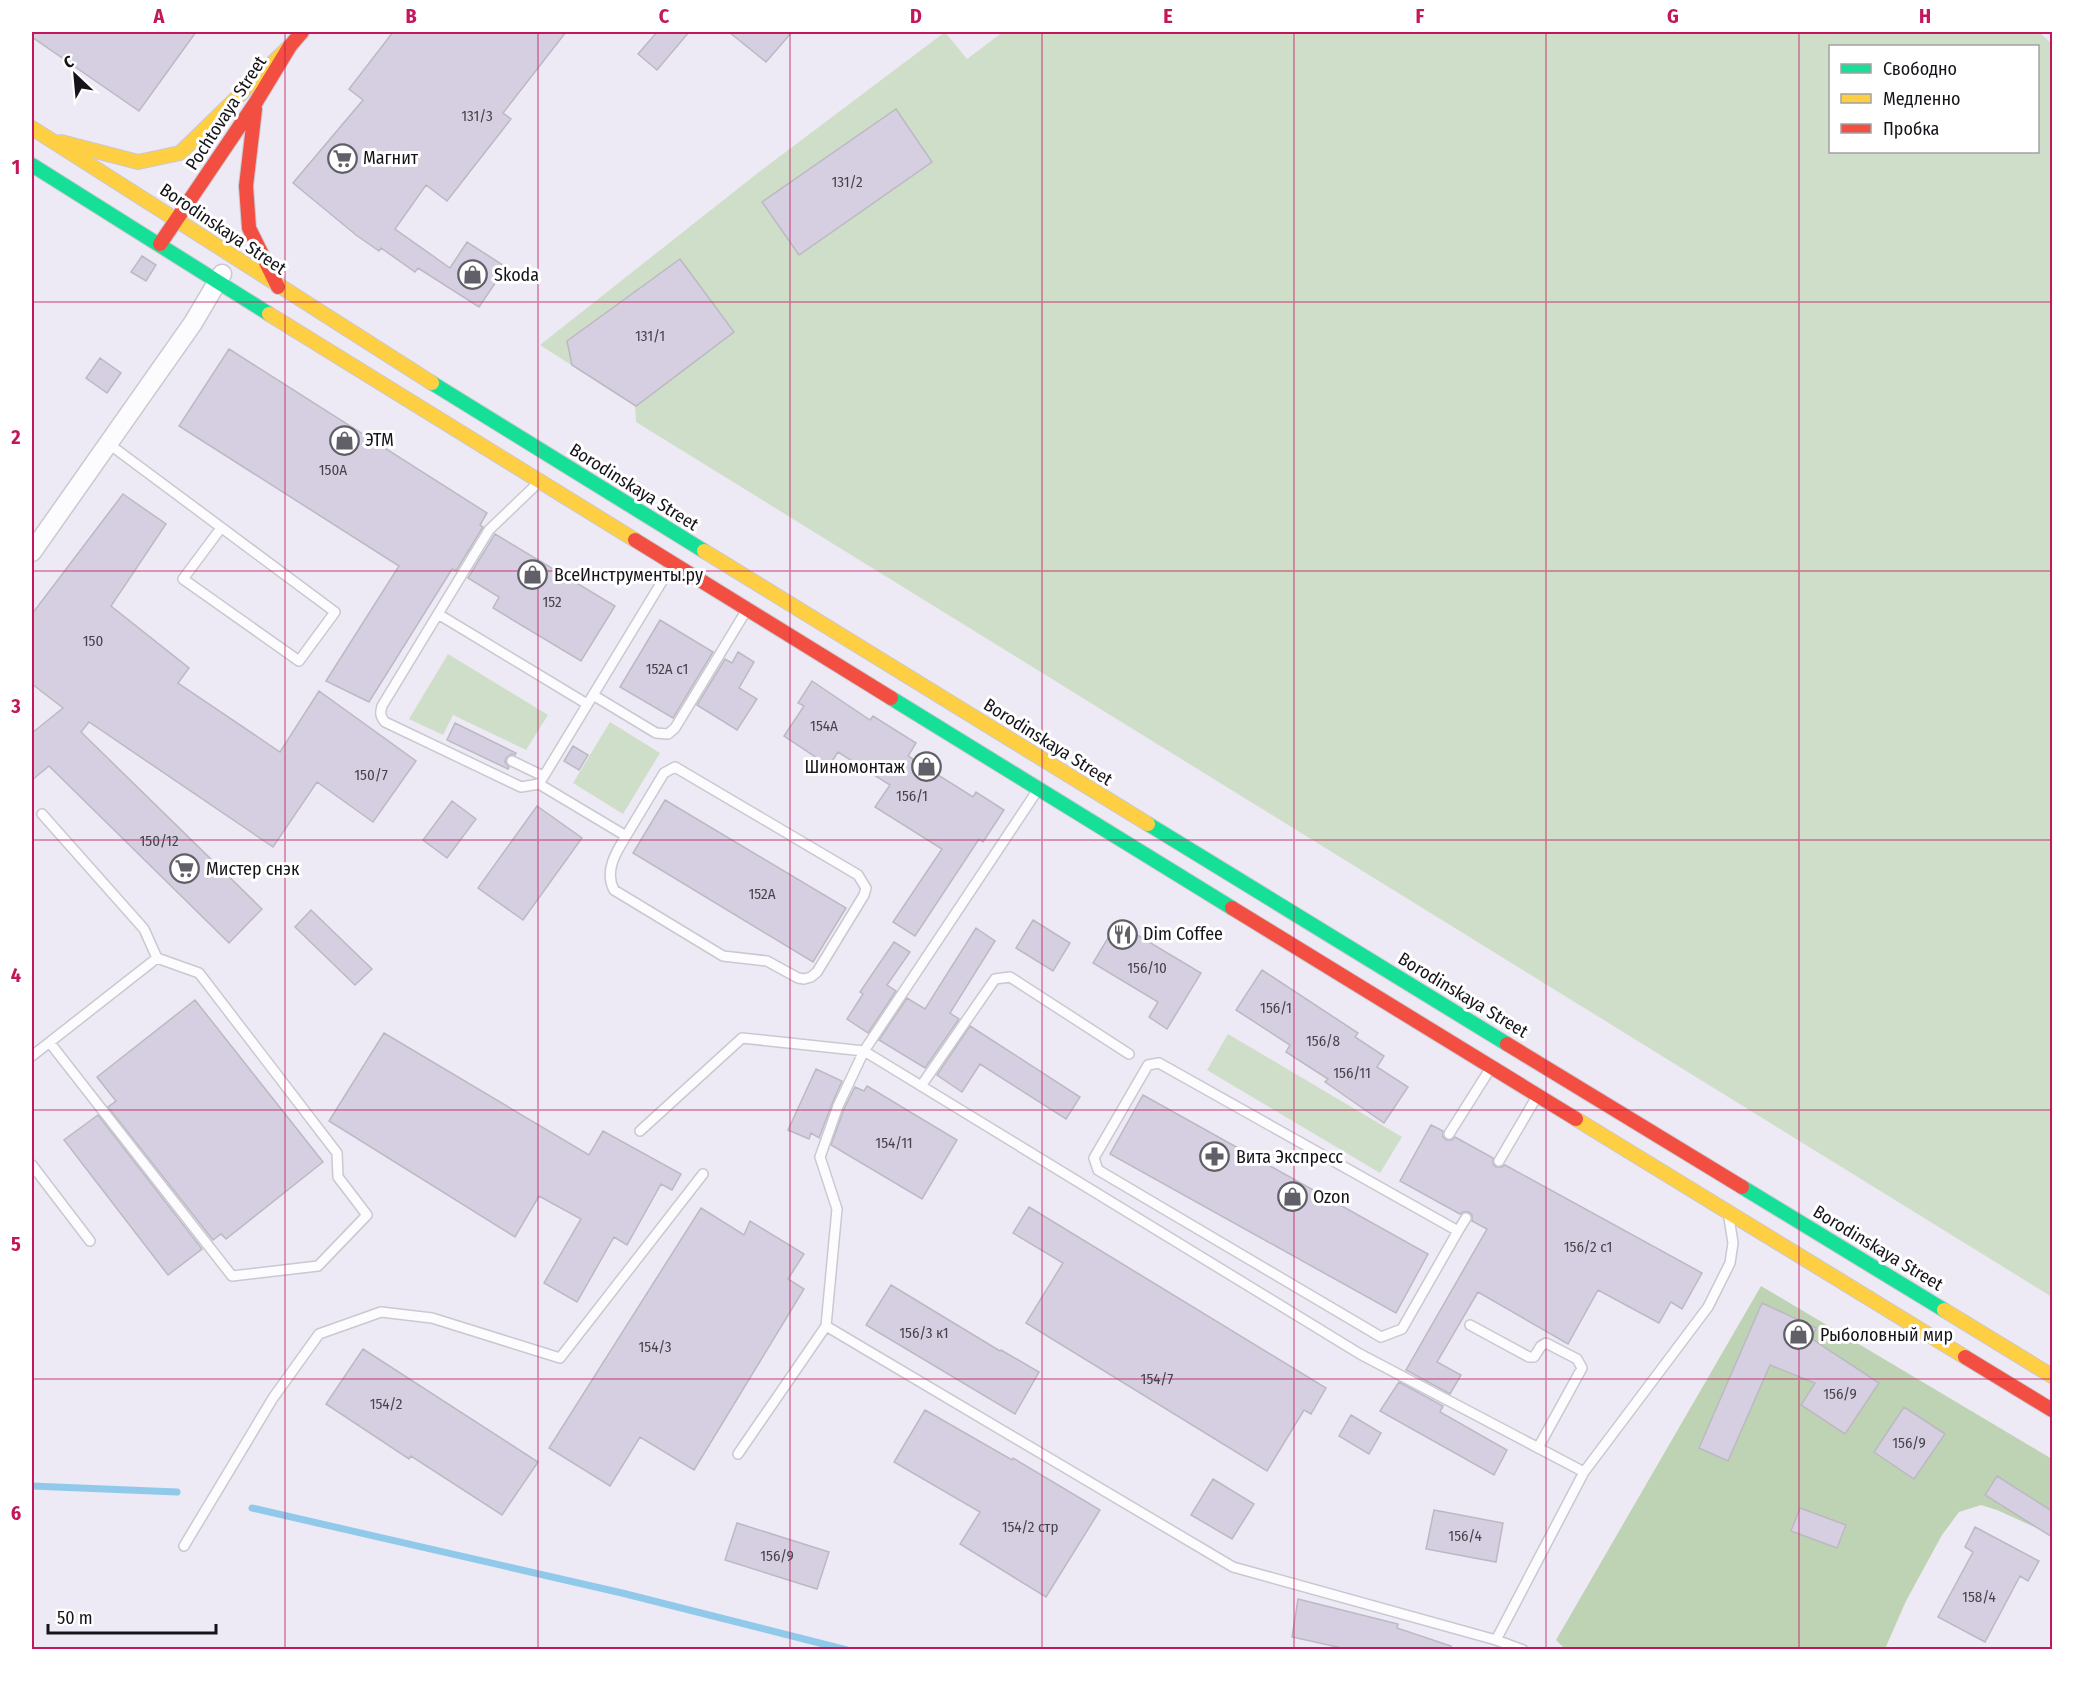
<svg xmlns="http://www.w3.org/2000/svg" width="2084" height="1681" viewBox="0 0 2084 1681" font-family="'Fira Sans Condensed',sans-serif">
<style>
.green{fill:#cfdec8;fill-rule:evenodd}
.forest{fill:#bed3b3}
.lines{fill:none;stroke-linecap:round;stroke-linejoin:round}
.stream{stroke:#91c9eb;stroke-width:7}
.building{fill:#d5cfe1;stroke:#bbb9c1;stroke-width:1.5}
.lane-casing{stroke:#cac8d0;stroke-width:12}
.street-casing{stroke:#cac8d0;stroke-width:21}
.fast-casing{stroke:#cac8d0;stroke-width:16}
.slow-casing{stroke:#cac8d0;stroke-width:16}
.jam-casing{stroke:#cac8d0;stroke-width:16}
.lane{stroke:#fcfcfe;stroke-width:9}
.street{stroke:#fcfcfe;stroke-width:18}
.fast{stroke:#16e098;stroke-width:14}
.slow{stroke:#ffcf43;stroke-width:14}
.jam{stroke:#f24e42;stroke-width:14}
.grid{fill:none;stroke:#c2185b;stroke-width:1.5;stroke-opacity:0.55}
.labels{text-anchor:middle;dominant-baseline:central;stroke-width:6;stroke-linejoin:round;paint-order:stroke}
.number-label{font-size:15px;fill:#46434c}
.street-label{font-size:18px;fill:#16141a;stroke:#fff}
.poi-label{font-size:18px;fill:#16141a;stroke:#fff;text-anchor:start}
.neatline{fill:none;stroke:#c2185b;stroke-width:2}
.grid-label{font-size:20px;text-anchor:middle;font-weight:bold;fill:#c2185b}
</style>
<rect width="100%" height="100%" fill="#edeaf5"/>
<path class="green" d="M 945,32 L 967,59 L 1003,32 L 2039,32 L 2052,44 L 2052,1297 L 636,422 L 635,406 L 540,345 L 759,172 ZM 1830,46 L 2038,46 L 2038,152 L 1830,152 Z
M 448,654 L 548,715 L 526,750 L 453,715 L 443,735 L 409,719 Z
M 610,722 L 660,753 L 623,814 L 573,783 Z
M 1228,1034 L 1402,1137 L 1380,1173 L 1207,1070 Z"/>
<path class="forest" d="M 1761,1286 L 2052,1459 L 2052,1535 L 1997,1510 L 1981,1505 L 1959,1512 L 1942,1535 L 1906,1601 L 1885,1649 L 1566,1650 L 1556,1640 Z"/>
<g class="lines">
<path class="stream" d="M 32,1486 L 177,1492
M 252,1508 L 622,1593 L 847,1650"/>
</g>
<path class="building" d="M 32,32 L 196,32 L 139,111 L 32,37 Z
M 393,32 L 566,32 L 503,113 L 511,119 L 447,201 L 426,185 L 395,229 L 450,268 L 467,242 L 506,267 L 479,307 L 418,268 L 415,272 L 381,248 L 379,251 L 356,235 L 293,183 L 363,100 L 349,89 Z
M 657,32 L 689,32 L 657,70 L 638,54 Z
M 729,32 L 792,32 L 766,62 Z
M 896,109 L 932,162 L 799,255 L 762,202 Z
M 142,256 L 156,265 L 146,281 L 131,272 Z
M 680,259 L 734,332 L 636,406 L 572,365 L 567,341 Z
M 229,349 L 487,513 L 480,525 L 483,527 L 456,571 L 452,569 L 369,702 L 326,681 L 399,566 L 179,426 Z
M 100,358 L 121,373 L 107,393 L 86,378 Z
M 123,494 L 166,524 L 111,606 L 189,668 L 178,683 L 280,752 L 319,691 L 416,761 L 373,822 L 317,782 L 273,847 L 89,722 L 81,732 L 262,909 L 229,943 L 49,766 L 32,780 L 32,733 L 63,708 L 32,684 L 32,614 Z
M 495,534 L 615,606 L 581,661 L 493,608 L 499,597 L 468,578 Z
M 660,620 L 713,652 L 673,718 L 620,687 Z
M 738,652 L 754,662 L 739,688 L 757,699 L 737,730 L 697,705 L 725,659 L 732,663 Z
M 812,681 L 870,720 L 873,716 L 916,743 L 908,756 L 973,797 L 976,792 L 1004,810 L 983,842 L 979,839 L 915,936 L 893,922 L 942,849 L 875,807 L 890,785 L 838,752 L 829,766 L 784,736 L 804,706 L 798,703 Z
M 455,723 L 516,753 L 515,755 L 511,754 L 506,758 L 505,762 L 509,767 L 508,769 L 447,740 Z
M 573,746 L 588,755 L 579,770 L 564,761 Z
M 665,800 L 846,908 L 813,962 L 633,853 Z
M 452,801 L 476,819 L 447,858 L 423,840 Z
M 537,806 L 582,838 L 523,920 L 478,888 Z
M 311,910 L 372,969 L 355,985 L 295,927 Z
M 1033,920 L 1070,943 L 1053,971 L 1016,948 Z
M 1117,923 L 1201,973 L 1167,1029 L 1149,1017 L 1158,1002 L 1093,963 Z
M 976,928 L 995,941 L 950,1013 L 959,1019 L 925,1068 L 879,1040 L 907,998 L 925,1009 Z
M 894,942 L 910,952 L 887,985 L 896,991 L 868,1033 L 847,1019 L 863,994 L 860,992 Z
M 1262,970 L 1358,1033 L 1355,1037 L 1384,1056 L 1377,1067 L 1408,1087 L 1384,1123 L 1325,1082 L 1328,1079 L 1286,1052 L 1290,1045 L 1236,1010 Z
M 195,1000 L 323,1162 L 226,1239 L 221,1234 L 213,1240 L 108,1107 L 116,1101 L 97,1077 Z
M 970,1026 L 1080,1097 L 1066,1119 L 980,1064 L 962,1092 L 937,1075 Z
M 384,1033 L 589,1155 L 603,1131 L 681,1174 L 672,1190 L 661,1184 L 627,1245 L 614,1237 L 577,1302 L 544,1283 L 581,1219 L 539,1196 L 515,1237 L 329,1121 Z
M 816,1069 L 842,1081 L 832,1104 L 819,1138 L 811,1133 L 809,1139 L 788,1130 Z
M 867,1086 L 957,1140 L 922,1199 L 831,1145 L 844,1109 L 855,1087 L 864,1091 Z
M 1143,1095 L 1428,1254 L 1396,1313 L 1110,1154 Z
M 98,1115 L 202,1249 L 168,1275 L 64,1140 Z
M 1431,1125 L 1443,1131 L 1443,1137 L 1446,1140 L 1452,1140 L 1455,1137 L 1493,1158 L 1493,1164 L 1496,1167 L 1502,1167 L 1505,1165 L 1702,1273 L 1682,1309 L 1671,1302 L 1659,1323 L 1598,1290 L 1568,1344 L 1478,1292 L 1437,1362 L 1461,1375 L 1450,1394 L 1406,1370 L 1487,1229 L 1472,1221 L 1472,1215 L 1469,1212 L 1463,1212 L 1460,1214 L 1400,1181 Z
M 1029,1207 L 1326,1388 L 1311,1414 L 1304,1410 L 1267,1471 L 1026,1323 L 1063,1263 L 1013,1233 Z
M 701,1208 L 744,1235 L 750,1221 L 804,1254 L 788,1279 L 804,1289 L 694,1470 L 640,1437 L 610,1486 L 549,1448 Z
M 891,1285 L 1000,1351 L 1001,1350 L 1039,1372 L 1015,1414 L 866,1325 Z
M 1762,1303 L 1816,1328 L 1812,1339 L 1879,1383 L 1845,1434 L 1801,1405 L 1815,1383 L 1770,1365 L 1728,1461 L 1699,1448 Z
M 363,1349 L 538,1462 L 502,1515 L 411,1456 L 409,1459 L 326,1404 Z
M 1399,1382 L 1443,1406 L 1440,1412 L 1507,1450 L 1494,1475 L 1380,1411 Z
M 1904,1407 L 1945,1434 L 1914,1479 L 1874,1452 Z
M 925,1410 L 1012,1460 L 1013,1458 L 1100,1510 L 1046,1597 L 960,1544 L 980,1512 L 894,1462 Z
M 1351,1415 L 1381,1433 L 1369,1454 L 1339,1436 Z
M 1997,1476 L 2052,1511 L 2052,1537 L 1985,1495 Z
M 1213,1479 L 1254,1504 L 1232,1539 L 1191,1515 Z
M 1800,1508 L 1846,1525 L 1837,1548 L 1791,1531 Z
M 1434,1510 L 1503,1523 L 1496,1562 L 1426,1549 Z
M 737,1523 L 829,1552 L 817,1589 L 725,1560 Z
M 1975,1527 L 2039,1561 L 2028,1581 L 2020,1576 L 1985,1642 L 1938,1617 L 1973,1552 L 1965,1547 Z
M 1298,1599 L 1398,1624 L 1397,1628 L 1451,1646 L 1451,1650 L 1351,1650 L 1292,1637 Z"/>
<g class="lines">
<defs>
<path id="lane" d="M 109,444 L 335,612 L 299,661 L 183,579 L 221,528
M 538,483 L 489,530 L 382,706 C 380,713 380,716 385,722 L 521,787 L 539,784 L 626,836 C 616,852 604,871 614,890 L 723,956 L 767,961 L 798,978 L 804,979 L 811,977 L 817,972 L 864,895 L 866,888 L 858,875 L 675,767 L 664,773 L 626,836
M 438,614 L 587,704
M 593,695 L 656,733 L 668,734 L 675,728 L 746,611
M 512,761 L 543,776
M 539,784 L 672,565
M 1037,791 L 864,1051 L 1360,1354 L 1584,1472 L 1708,1307 L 1730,1263 L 1733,1243 L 1729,1218
M 50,1043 L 232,1276 L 318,1266 L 367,1215 L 338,1177 L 337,1153 L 199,973 L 157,958
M 32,1056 L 157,958 L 144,929 L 42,814
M 1159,1063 L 1458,1231 L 1402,1329 L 1381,1337 L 1098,1170 L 1094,1158 L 1148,1065 Z
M 921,1086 L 995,979 L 1010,977 L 1129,1054
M 640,1131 L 742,1038 L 864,1051 L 838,1106 L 820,1157 L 837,1209 L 826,1326 L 738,1454
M 1449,1134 L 1490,1069
M 1499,1161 L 1536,1098
M 32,1165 L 90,1241
M 1458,1231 L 1466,1218
M 1470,1325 L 1529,1357 L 1534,1357 L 1541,1346 L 1546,1343 L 1577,1359 L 1582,1368 L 1538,1448
M 826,1326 L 1233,1567 L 1496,1640 L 1584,1472
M 184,1546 L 273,1398 L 319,1334 L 381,1312 L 432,1318 L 560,1358 L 703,1174
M 1496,1640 L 1523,1650"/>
<path id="street" d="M 32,552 L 193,323 L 222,274"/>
<path id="fast" d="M 32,165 L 269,314
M 432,383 L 704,551
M 891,698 L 1232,908
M 1148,824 L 1507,1044
M 1742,1187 L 1944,1310"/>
<path id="slow" d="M 32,128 C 166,212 298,299 432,383
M 61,142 L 138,162 L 180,153 L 290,46
M 269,314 L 635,540
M 704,551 L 1148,824
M 1576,1119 L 1965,1357
M 1944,1310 L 2052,1376"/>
<path id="jam" d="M 255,109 L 246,186 L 249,228 L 278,287
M 160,244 L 256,102 L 290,46 L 302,32
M 635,540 L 891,698
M 1232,908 L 1576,1119
M 1507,1044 L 1742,1187
M 1965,1357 L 2052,1410"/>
</defs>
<use href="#lane" class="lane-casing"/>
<use href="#street" class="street-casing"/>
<use href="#fast" class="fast-casing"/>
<use href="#slow" class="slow-casing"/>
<use href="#jam" class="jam-casing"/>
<use href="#lane" class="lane"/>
<use href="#street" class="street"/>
<use href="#fast" class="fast"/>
<use href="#slow" class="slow"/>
<use href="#jam" class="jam"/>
</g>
<path class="grid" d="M 285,32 L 285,1650M 538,32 L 538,1650M 790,32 L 790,1650M 1042,32 L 1042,1650M 1294,32 L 1294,1650M 1546,32 L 1546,1650M 1799,32 L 1799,1650M 32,302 L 2052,302M 32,571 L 2052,571M 32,840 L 2052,840M 32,1110 L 2052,1110M 32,1379 L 2052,1379"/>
<defs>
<symbol id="supermarket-ring" viewBox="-11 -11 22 22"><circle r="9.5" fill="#fff" stroke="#615f67" stroke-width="1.5"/><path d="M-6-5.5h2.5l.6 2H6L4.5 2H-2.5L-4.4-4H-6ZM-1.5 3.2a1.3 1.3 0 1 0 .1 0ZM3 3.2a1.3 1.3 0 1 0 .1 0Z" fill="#615f67"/></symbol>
<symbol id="shop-ring" viewBox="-11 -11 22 22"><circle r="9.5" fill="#fff" stroke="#615f67" stroke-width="1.5"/><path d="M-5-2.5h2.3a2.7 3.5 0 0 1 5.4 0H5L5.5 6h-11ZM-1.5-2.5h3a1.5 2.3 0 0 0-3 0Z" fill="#615f67"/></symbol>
<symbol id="restaurant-ring" viewBox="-11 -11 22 22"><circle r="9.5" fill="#fff" stroke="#615f67" stroke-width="1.5"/><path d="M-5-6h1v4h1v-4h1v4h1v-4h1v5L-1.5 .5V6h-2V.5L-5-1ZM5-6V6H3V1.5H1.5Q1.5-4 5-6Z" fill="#615f67"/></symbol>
<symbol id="pharmacy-ring" viewBox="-11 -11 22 22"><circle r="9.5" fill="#fff" stroke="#615f67" stroke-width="1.5"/><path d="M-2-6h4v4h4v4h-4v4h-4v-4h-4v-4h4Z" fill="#615f67"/></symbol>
</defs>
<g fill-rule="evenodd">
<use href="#supermarket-ring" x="326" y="142" width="33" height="33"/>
<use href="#shop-ring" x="456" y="258" width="33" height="33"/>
<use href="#shop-ring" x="328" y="424" width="33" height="33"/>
<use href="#shop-ring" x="516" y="558" width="33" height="33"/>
<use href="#shop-ring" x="910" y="750" width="33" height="33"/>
<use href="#supermarket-ring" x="168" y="852" width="33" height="33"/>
<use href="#restaurant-ring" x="1106" y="918" width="33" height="33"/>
<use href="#pharmacy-ring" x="1198" y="1140" width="33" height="33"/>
<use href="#shop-ring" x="1276" y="1180" width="33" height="33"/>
<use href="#shop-ring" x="1782" y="1318" width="33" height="33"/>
</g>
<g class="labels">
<g class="number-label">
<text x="477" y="116">131/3</text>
<text x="847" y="182">131/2</text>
<text x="650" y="336">131/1</text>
<text x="333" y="470">150А</text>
<text x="552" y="602">152</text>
<text x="93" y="641">150</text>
<text x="667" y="669">152А с1</text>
<text x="824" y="726">154А</text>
<text x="371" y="775">150/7</text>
<text x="912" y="796">156/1</text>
<text x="159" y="841">150/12</text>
<text x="762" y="894">152А</text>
<text x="1147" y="968">156/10</text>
<text x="1276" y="1008">156/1</text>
<text x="1323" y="1041">156/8</text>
<text x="1352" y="1073">156/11</text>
<text x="894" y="1143">154/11</text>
<text x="1588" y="1247">156/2 с1</text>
<text x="924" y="1333">156/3 к1</text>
<text x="655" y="1347">154/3</text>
<text x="1157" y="1379">154/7</text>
<text x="1840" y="1394">156/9</text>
<text x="386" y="1404">154/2</text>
<text x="1909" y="1443">156/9</text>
<text x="1030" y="1527">154/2 стр</text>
<text x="1465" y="1536">156/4</text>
<text x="777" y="1556">156/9</text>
<text x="1979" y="1597">158/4</text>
</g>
<g class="street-label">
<text transform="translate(226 113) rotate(-57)">Pochtovaya Street</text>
<text transform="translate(223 229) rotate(34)">Borodinskaya Street</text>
<text transform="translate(634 487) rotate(32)">Borodinskaya Street</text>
<text transform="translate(1048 742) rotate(32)">Borodinskaya Street</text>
<text transform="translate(1463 995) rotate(31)">Borodinskaya Street</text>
<text transform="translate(1878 1248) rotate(31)">Borodinskaya Street</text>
</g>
<g class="poi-label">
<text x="363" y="158">Магнит</text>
<text x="494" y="275">Skoda</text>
<text x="365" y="440">ЭТМ</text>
<text x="554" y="575">ВсеИнструменты.ру</text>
<text x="905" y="767" text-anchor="end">Шиномонтаж</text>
<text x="206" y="869">Мистер снэк</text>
<text x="1143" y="934">Dim Coffee</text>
<text x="1236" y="1157">Вита Экспресс</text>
<text x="1313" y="1197">Ozon</text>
<text x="1820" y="1335">Рыболовный мир</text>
</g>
</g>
<rect width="2084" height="1681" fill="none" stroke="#ffffff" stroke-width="66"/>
<rect x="1829" y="45" width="210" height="108" fill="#ffffff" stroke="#a2a1a3" stroke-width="1.5"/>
<rect x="1841" y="64" width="30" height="9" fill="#16e098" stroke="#a2a1a3" stroke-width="1.5"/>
<text x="1883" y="75" font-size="18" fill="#16141a">Свободно</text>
<rect x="1841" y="94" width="30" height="9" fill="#ffcf43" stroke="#a2a1a3" stroke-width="1.5"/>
<text x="1883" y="105" font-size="18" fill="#16141a">Медленно</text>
<rect x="1841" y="124" width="30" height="9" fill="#f24e42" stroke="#a2a1a3" stroke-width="1.5"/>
<text x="1883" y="135" font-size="18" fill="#16141a">Пробка</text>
<g transform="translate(75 75) rotate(334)" stroke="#ffffff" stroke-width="4.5" paint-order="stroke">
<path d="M0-4.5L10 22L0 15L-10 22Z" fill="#16141a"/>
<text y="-9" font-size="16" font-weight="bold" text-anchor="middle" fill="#16141a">С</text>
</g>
<path d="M48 1624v9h168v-9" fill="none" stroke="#16141a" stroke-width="3"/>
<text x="57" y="1624" font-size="18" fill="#16141a" stroke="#ffffff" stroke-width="4.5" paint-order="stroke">50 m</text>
<rect x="33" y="33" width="2018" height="1615" class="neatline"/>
<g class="grid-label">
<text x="159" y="23">A</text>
<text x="411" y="23">B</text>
<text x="664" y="23">C</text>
<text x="916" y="23">D</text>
<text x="1168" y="23">E</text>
<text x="1420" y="23">F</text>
<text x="1673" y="23">G</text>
<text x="1925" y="23">H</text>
<text x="16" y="174">1</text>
<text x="16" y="444">2</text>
<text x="16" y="713">3</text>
<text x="16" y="982">4</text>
<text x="16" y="1251">5</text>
<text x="16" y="1520">6</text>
</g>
</svg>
